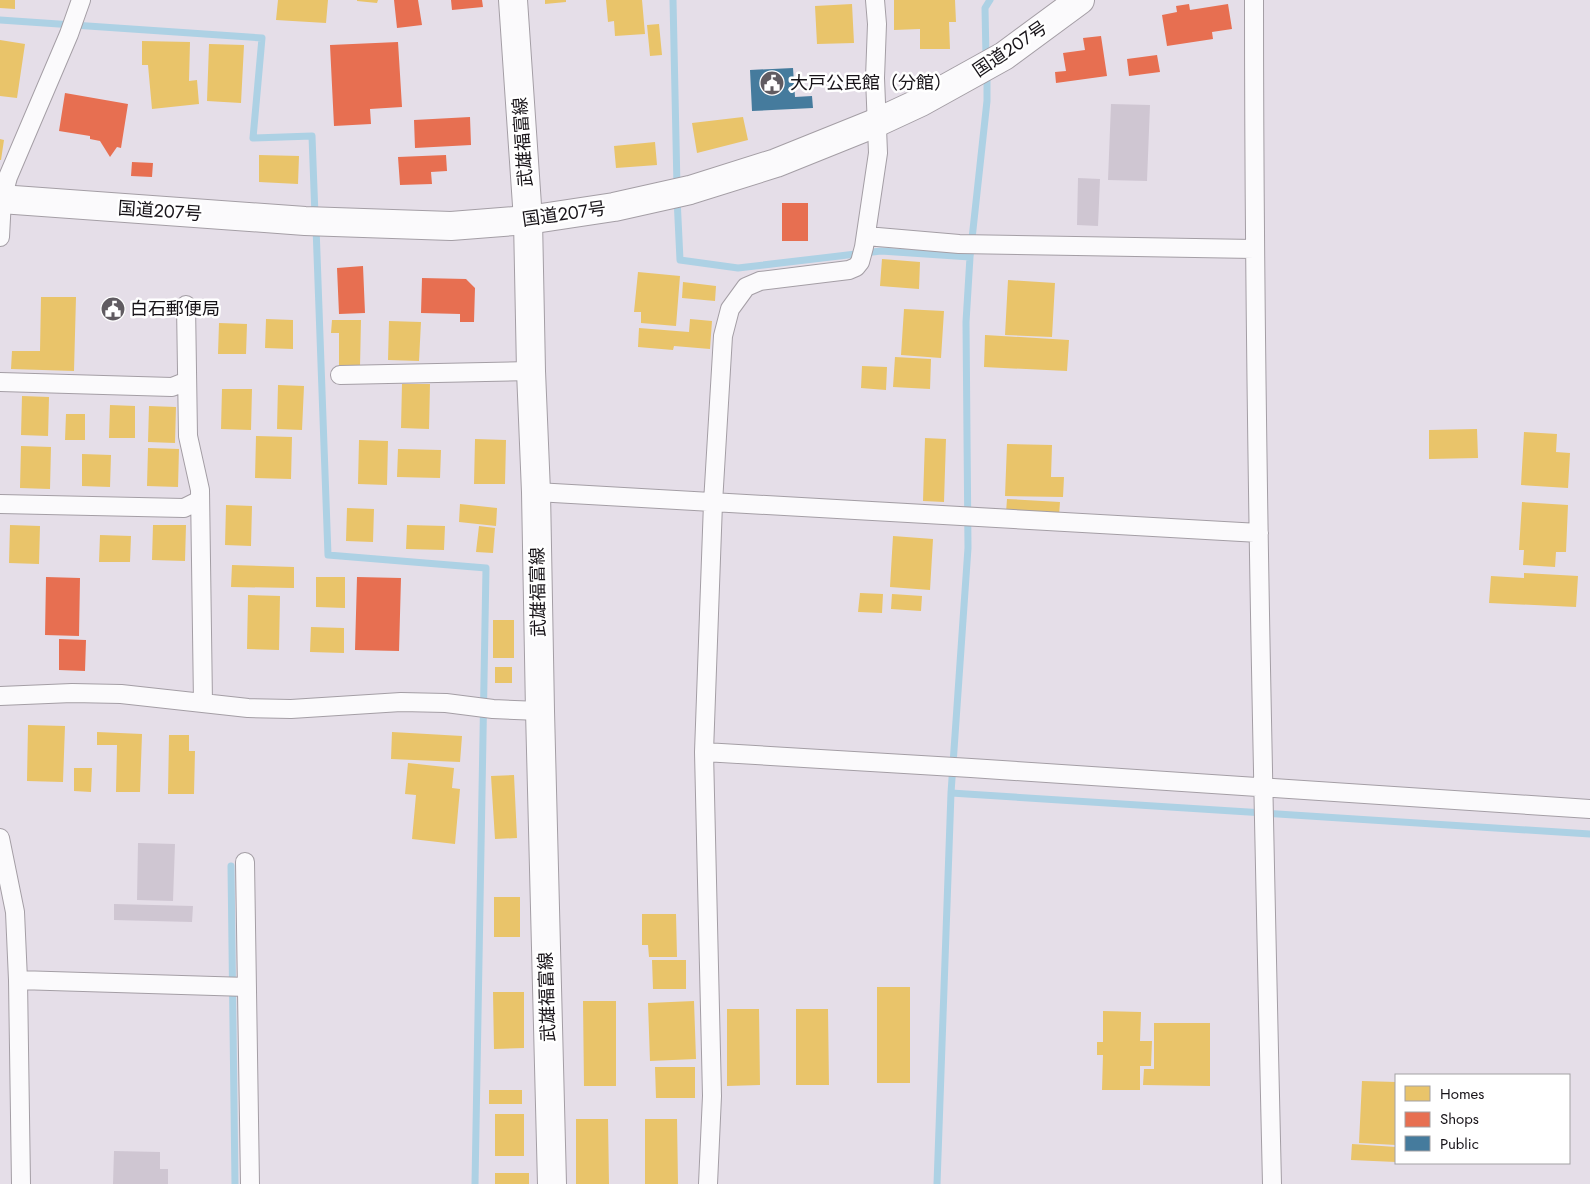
<svg xmlns="http://www.w3.org/2000/svg" width="1590" height="1184" viewBox="0 0 1590 1184" font-family="Jost,'Noto Sans JP',sans-serif">
<style>
.homes{fill:#e9c46a}
.shops{fill:#e76f51}
.public{fill:#457b9d}
.lines{fill:none;stroke-linecap:round;stroke-linejoin:round}
.stream{stroke:#add1e4;stroke-width:7}
.building{fill:#cfc6d2}
.street-casing{stroke:#a49ea5;stroke-width:20}
.primary-casing{stroke:#a49ea5;stroke-width:30}
.highway-casing{stroke:#a49ea5;stroke-width:30}
.street{stroke:#fbfafc;stroke-width:18}
.primary{stroke:#fbfafc;stroke-width:28}
.highway{stroke:#fbfafc;stroke-width:28}
.labels{text-anchor:middle;dominant-baseline:central;stroke-width:5;stroke-linejoin:round;paint-order:stroke}
.street-label{font-size:18px;fill:#181419;stroke:#fff}
.poi-label{font-size:18px;fill:#181419;stroke:#fff;text-anchor:start}
</style>
<rect width="100%" height="100%" fill="#e5dee8"/>
<path class="homes" d="M 0,0 L 15,0 L 15,9 L 0,8 Z
M 278,0 L 328,0 L 326,23 L 276,20 Z
M 357,0 L 378,0 L 377,3 L 357,1 Z
M 545,0 L 566,0 L 566,2 L 545,4 Z
M 606,0 L 642,0 L 645,34 L 615,36 L 614,21 L 608,22 Z
M 894,0 L 955,0 L 956,22 L 949,22 L 950,49 L 920,49 L 920,29 L 894,30 Z
M 852,4 L 854,43 L 817,44 L 815,6 Z
M 659,24 L 662,55 L 650,56 L 647,25 Z
M 0,40 L 25,44 L 17,98 L 0,96 Z
M 142,41 L 190,42 L 189,81 L 197,80 L 199,104 L 152,109 L 148,65 L 142,65 Z
M 209,44 L 244,45 L 241,103 L 207,101 Z
M 743,117 L 748,140 L 697,153 L 692,123 Z
M 0,139 L 4,140 L 1,160 L 0,160 Z
M 655,142 L 657,165 L 616,168 L 614,146 Z
M 259,155 L 299,156 L 298,184 L 259,182 Z
M 882,259 L 920,262 L 919,289 L 880,286 Z
M 638,272 L 680,276 L 676,326 L 641,323 L 641,312 L 634,312 Z
M 1008,280 L 1055,283 L 1052,337 L 1005,335 Z
M 683,282 L 716,286 L 715,301 L 682,298 Z
M 41,297 L 76,297 L 74,371 L 11,369 L 12,351 L 40,351 Z
M 904,309 L 944,311 L 941,358 L 901,355 Z
M 266,319 L 293,320 L 293,349 L 265,348 Z
M 690,319 L 712,321 L 710,349 L 674,346 L 673,350 L 638,347 L 639,328 L 689,332 Z
M 332,320 L 361,320 L 360,367 L 339,366 L 339,333 L 331,333 Z
M 389,321 L 421,322 L 419,361 L 388,360 Z
M 219,323 L 247,324 L 246,354 L 218,354 Z
M 985,335 L 1069,340 L 1067,371 L 984,367 Z
M 895,357 L 931,359 L 930,389 L 893,387 Z
M 862,366 L 887,367 L 886,390 L 861,388 Z
M 402,384 L 430,384 L 429,429 L 401,428 Z
M 278,385 L 304,386 L 302,430 L 277,429 Z
M 222,389 L 252,389 L 251,430 L 221,429 Z
M 22,396 L 49,397 L 48,436 L 21,435 Z
M 110,405 L 135,406 L 135,438 L 109,438 Z
M 149,406 L 176,407 L 175,443 L 148,442 Z
M 66,414 L 85,414 L 85,440 L 65,440 Z
M 1477,429 L 1478,458 L 1429,459 L 1429,430 Z
M 1524,432 L 1557,434 L 1556,452 L 1570,453 L 1568,488 L 1521,485 Z
M 256,436 L 292,437 L 291,479 L 255,478 Z
M 925,438 L 946,439 L 944,502 L 923,501 Z
M 475,439 L 506,440 L 505,484 L 474,484 Z
M 359,440 L 388,441 L 387,485 L 358,484 Z
M 1007,444 L 1052,445 L 1051,477 L 1064,477 L 1063,497 L 1005,496 Z
M 21,446 L 51,447 L 50,489 L 20,488 Z
M 148,448 L 179,449 L 178,487 L 147,486 Z
M 398,449 L 441,450 L 440,478 L 397,477 Z
M 82,454 L 111,455 L 110,487 L 82,486 Z
M 1007,499 L 1060,502 L 1059,516 L 1006,513 Z
M 1522,502 L 1568,505 L 1566,552 L 1556,552 L 1555,567 L 1523,565 L 1524,550 L 1519,550 Z
M 460,504 L 497,508 L 496,526 L 459,522 Z
M 226,505 L 252,506 L 251,546 L 225,545 Z
M 347,508 L 374,509 L 373,542 L 346,541 Z
M 10,525 L 40,526 L 39,564 L 9,563 Z
M 153,525 L 186,525 L 185,561 L 152,560 Z
M 407,525 L 445,526 L 444,550 L 406,549 Z
M 479,526 L 495,528 L 493,553 L 476,552 Z
M 100,535 L 131,536 L 130,562 L 99,562 Z
M 893,536 L 933,539 L 930,590 L 890,587 Z
M 232,565 L 294,567 L 294,588 L 231,587 Z
M 1524,573 L 1578,576 L 1576,607 L 1489,603 L 1491,576 L 1524,578 Z
M 316,577 L 345,577 L 345,608 L 316,607 Z
M 860,593 L 883,594 L 882,613 L 858,612 Z
M 892,594 L 922,596 L 921,611 L 891,609 Z
M 248,595 L 280,596 L 279,650 L 247,649 Z
M 493,620 L 514,620 L 514,658 L 493,658 Z
M 311,627 L 344,628 L 344,653 L 310,652 Z
M 495,667 L 512,667 L 512,683 L 495,683 Z
M 28,725 L 65,726 L 63,782 L 27,781 Z
M 97,732 L 142,734 L 140,792 L 116,792 L 117,745 L 97,745 Z
M 392,732 L 462,736 L 460,762 L 391,759 Z
M 169,735 L 189,735 L 189,751 L 195,751 L 194,794 L 168,794 Z
M 408,763 L 454,768 L 452,788 L 460,789 L 455,844 L 412,839 L 416,795 L 405,794 Z
M 74,768 L 92,768 L 91,792 L 74,791 Z
M 514,775 L 517,838 L 495,839 L 491,776 Z
M 494,897 L 520,897 L 520,937 L 494,937 Z
M 642,914 L 676,914 L 677,957 L 649,957 L 648,945 L 642,945 Z
M 652,960 L 686,960 L 686,989 L 653,989 Z
M 877,987 L 910,987 L 910,1083 L 877,1083 Z
M 493,992 L 524,992 L 524,1048 L 494,1049 Z
M 583,1001 L 616,1001 L 616,1086 L 584,1086 Z
M 694,1001 L 696,1059 L 650,1061 L 648,1003 Z
M 727,1009 L 759,1009 L 760,1085 L 727,1086 Z
M 796,1009 L 828,1009 L 829,1085 L 796,1085 Z
M 1103,1011 L 1141,1012 L 1140,1041 L 1152,1041 L 1151,1066 L 1140,1066 L 1140,1090 L 1102,1090 L 1103,1055 L 1097,1055 L 1097,1042 L 1103,1042 Z
M 1154,1023 L 1210,1023 L 1210,1086 L 1143,1085 L 1144,1069 L 1154,1069 Z
M 655,1067 L 695,1067 L 695,1098 L 656,1098 Z
M 1362,1081 L 1396,1082 L 1396,1145 L 1359,1143 Z
M 489,1090 L 522,1090 L 522,1104 L 489,1104 Z
M 495,1114 L 524,1114 L 524,1156 L 495,1156 Z
M 576,1119 L 608,1119 L 609,1184 L 576,1184 Z
M 645,1119 L 677,1119 L 678,1184 L 645,1184 Z
M 1352,1144 L 1396,1147 L 1396,1162 L 1351,1160 Z
M 495,1173 L 529,1173 L 529,1184 L 495,1184 Z"/>
<path class="shops" d="M 394,0 L 418,0 L 422,25 L 397,28 Z
M 451,0 L 482,0 L 483,7 L 452,10 Z
M 1189,4 L 1190,10 L 1228,4 L 1232,29 L 1212,32 L 1213,39 L 1167,46 L 1162,15 L 1177,12 L 1176,6 Z
M 1101,36 L 1107,76 L 1056,83 L 1055,72 L 1066,71 L 1063,53 L 1085,50 L 1083,38 Z
M 398,42 L 402,107 L 370,109 L 371,124 L 334,126 L 330,45 Z
M 1157,55 L 1160,72 L 1129,76 L 1127,59 Z
M 65,93 L 128,104 L 121,148 L 117,147 L 110,157 L 100,141 L 90,139 L 90,136 L 59,131 Z
M 470,117 L 471,145 L 415,148 L 414,120 Z
M 446,155 L 447,171 L 431,172 L 432,184 L 400,185 L 398,157 Z
M 132,162 L 153,163 L 152,177 L 131,176 Z
M 782,203 L 808,203 L 808,241 L 782,241 Z
M 363,266 L 365,313 L 339,314 L 337,268 Z
M 422,278 L 466,279 L 475,288 L 474,322 L 460,322 L 460,314 L 421,313 Z
M 46,577 L 80,578 L 79,636 L 45,635 Z
M 357,577 L 401,578 L 399,651 L 355,650 Z
M 59,639 L 86,640 L 85,671 L 59,670 Z"/>
<path class="public" d="M 793,68 L 795,97 L 812,96 L 813,108 L 752,111 L 750,70 Z"/>
<g class="lines">
<path class="stream" d="M 673,0 L 677,187
M 0,20 L 262,38 L 253,138 L 312,136 L 315,216
M 986,58 L 985,8 L 990,0
M 677,198 L 680,260 L 738,268 L 881,251 L 970,257
M 316,227 L 328,555 L 486,568 L 475,1184
M 951,793 L 1590,834
M 231,866 L 235,1184
M 937,1184 L 951,793 L 968,548 L 966,322 L 970,257 L 987,101 L 987,74"/>
</g>
<path class="building" d="M 1111,104 L 1150,105 L 1147,181 L 1108,180 Z
M 1078,178 L 1100,179 L 1098,226 L 1077,225 Z
M 138,843 L 175,844 L 173,901 L 137,900 Z
M 114,904 L 193,906 L 192,922 L 114,920 Z
M 114,1151 L 160,1152 L 160,1169 L 168,1169 L 168,1184 L 113,1184 Z"/>
<g class="lines">
<defs>
<path id="street" d="M 1254,0 C 1254,395 1263,789 1272,1184
M 866,236 L 959,244 L 1254,249
M 0,237 L 2,199 L 8,177 L 69,34 L 81,0
M 186,305 L 188,436 L 200,490 L 203,703
M 340,375 L 531,371
M 0,382 L 172,387 L 187,381
M 536,492 L 1259,533
M 0,504 L 184,508 L 200,500
M 0,696 L 72,693 L 121,694 L 248,708 L 291,709 L 401,702 L 446,703 L 493,709 L 540,711
M 704,752 L 971,768 L 1590,809
M 0,838 L 15,912 L 18,980 L 21,1184
M 245,862 L 250,1184
M 18,980 L 247,987
M 708,1184 L 712,1096 L 704,752 L 713,503 L 723,336 L 730,309 L 746,287 L 760,281 L 849,270 L 856,267 L 860,262 L 864,247 L 878,153 L 875,78 L 877,24 L 875,0"/>
<path id="primary" d="M 513,0 L 528,220 L 531,371 L 536,492 L 540,711 L 552,1184"/>
<path id="highway" d="M 0,199 L 305,221 L 451,226 L 528,220 L 614,207 L 690,190 L 776,163 L 878,122 L 921,102 L 1004,56 L 1080,0"/>
</defs>
<use href="#street" class="street-casing"/>
<use href="#primary" class="primary-casing"/>
<use href="#highway" class="highway-casing"/>
<use href="#street" class="street"/>
<use href="#primary" class="primary"/>
<use href="#highway" class="highway"/>
</g>
<defs>
<symbol id="civic-disc" viewBox="-11 -11 22 22"><circle r="9.5" fill="#605b61" stroke="#fff"/><path d="M-.6-6.5H3V-4.5H.6V-3L4-1V1h2V6H-6V1h2V-1L-.6-3ZM-1.2 2.5V6h2.4V2.5Z" fill="#fff"/></symbol>
</defs>
<g fill-rule="evenodd">
<use href="#civic-disc" x="758" y="69" width="28" height="28"/>
<use href="#civic-disc" x="99" y="295" width="28" height="28"/>
</g>
<g class="labels">
<g class="street-label">
<text transform="translate(1010 49) rotate(-34)">国道207号</text>
<text transform="translate(523 142) rotate(-94)">武雄福富線</text>
<text transform="translate(160 211) rotate(4)">国道207号</text>
<text transform="translate(564 214) rotate(-8)">国道207号</text>
<text transform="translate(538 592) rotate(-91)">武雄福富線</text>
<text transform="translate(547 997) rotate(-92)">武雄福富線</text>
</g>
<g class="poi-label">
<text x="790" y="83">大戸公民館（分館）</text>
<text x="130" y="309">白石郵便局</text>
</g>
</g>
<rect x="1395" y="1074" width="175" height="90" fill="#ffffff" stroke="#a3a1a3"/>
<rect x="1405" y="1086" width="25" height="15" fill="#e9c46a" stroke="#a3a1a3"/>
<text x="1440" y="1099" font-size="15" fill="#181419">Homes</text>
<rect x="1405" y="1112" width="25" height="15" fill="#e76f51" stroke="#a3a1a3"/>
<text x="1440" y="1124" font-size="15" fill="#181419">Shops</text>
<rect x="1405" y="1136" width="25" height="15" fill="#457b9d" stroke="#a3a1a3"/>
<text x="1440" y="1149" font-size="15" fill="#181419">Public</text>
</svg>
